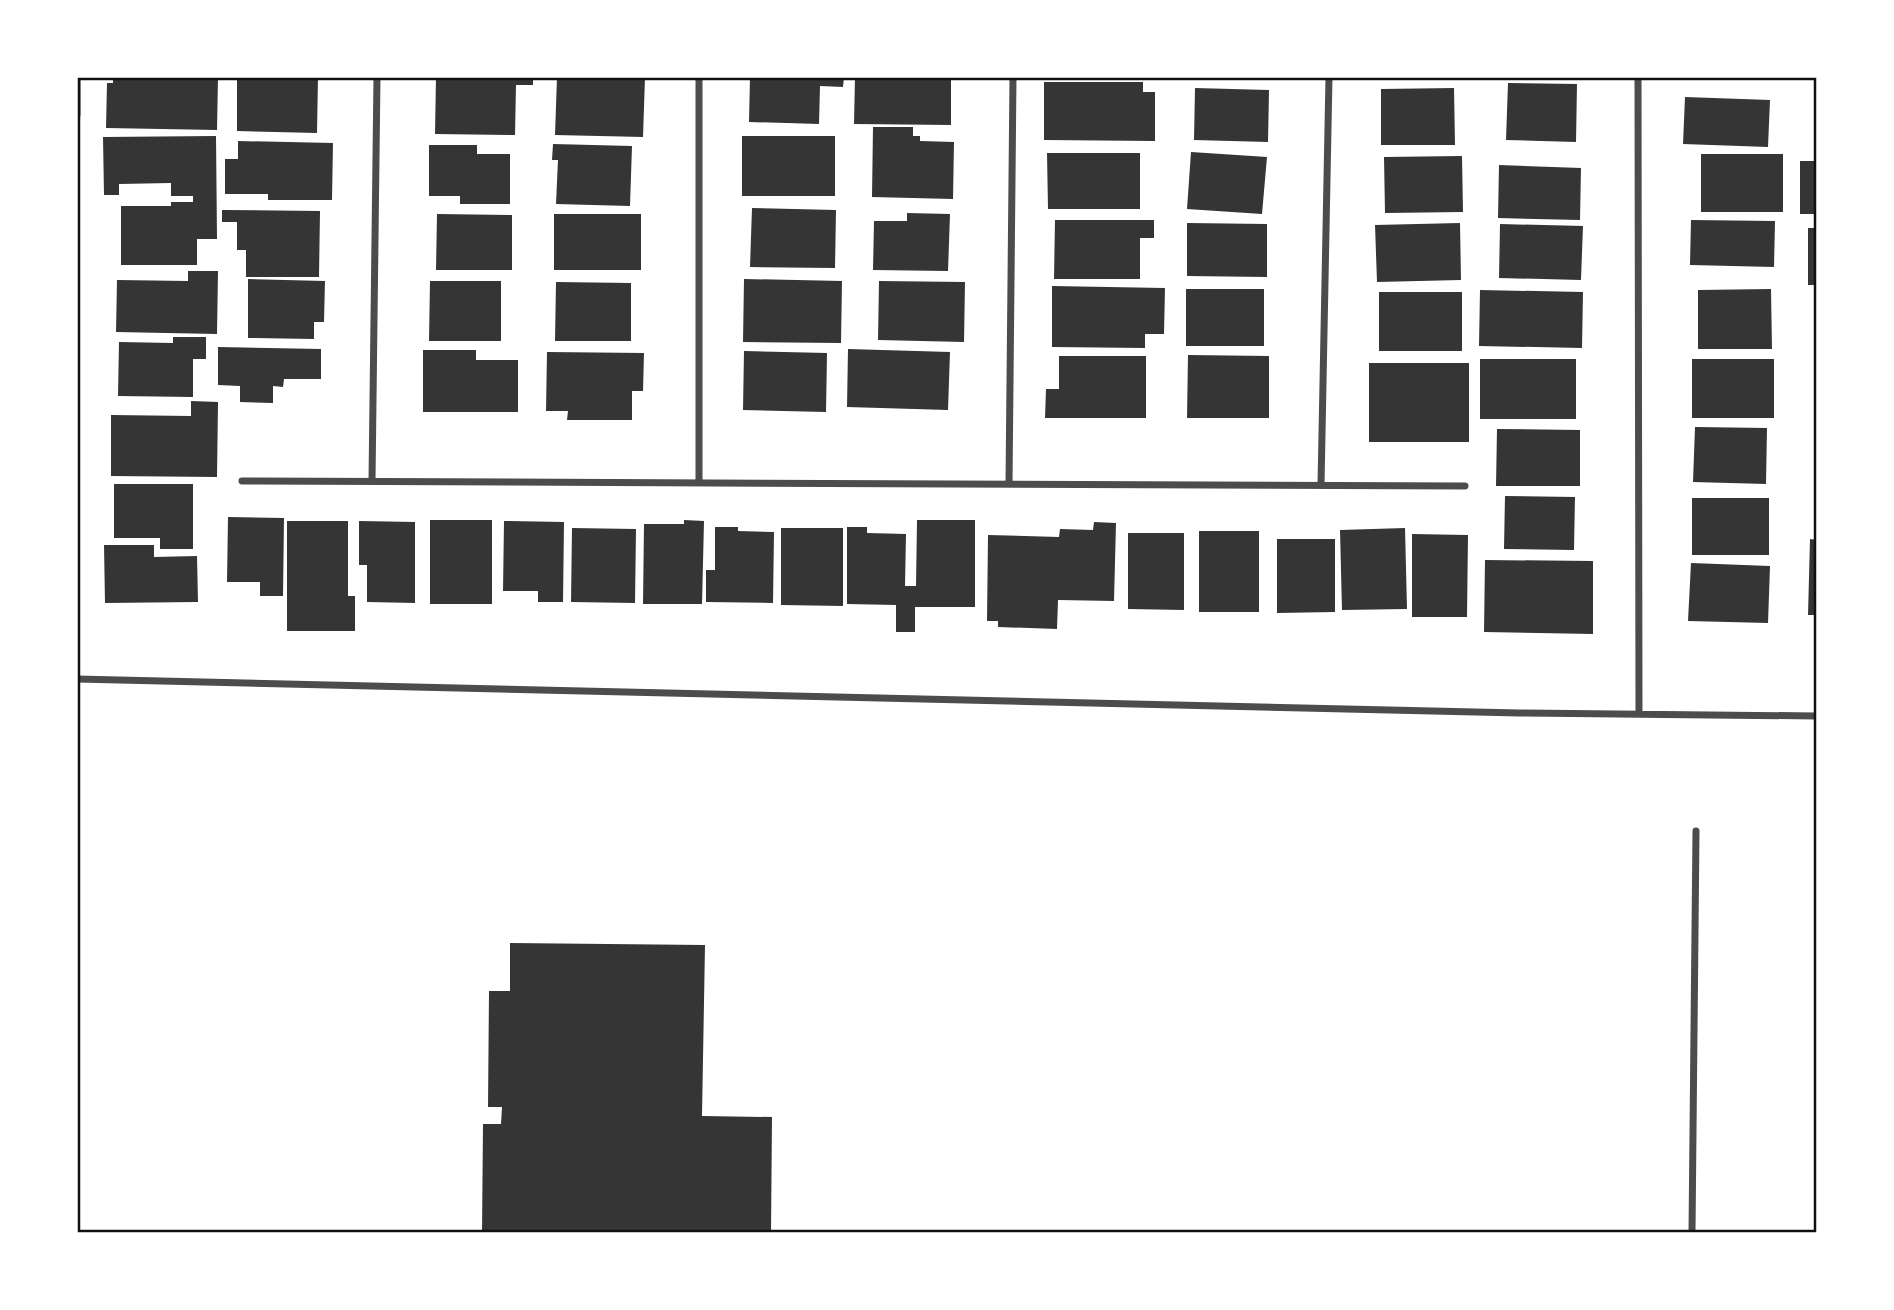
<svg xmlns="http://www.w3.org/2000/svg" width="1894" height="1310" viewBox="0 0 1894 1310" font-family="'Asap Condensed',sans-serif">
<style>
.building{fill:#353535}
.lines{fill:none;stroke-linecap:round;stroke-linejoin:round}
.minor{stroke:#4c4c4c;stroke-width:7}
.neatline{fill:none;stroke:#111;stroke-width:2.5}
</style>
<rect width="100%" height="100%" fill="#fff"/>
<path class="building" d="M 113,77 L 218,77 L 217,130 L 106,128 L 107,83 L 113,83 Z
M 237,77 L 318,77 L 317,133 L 237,131 Z
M 436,77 L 533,77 L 533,85 L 516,85 L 515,135 L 435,134 Z
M 557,77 L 645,77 L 643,137 L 555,135 Z
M 750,77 L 844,77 L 843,87 L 820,86 L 819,124 L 749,122 Z
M 855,77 L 951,77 L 951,125 L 854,124 Z
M 1055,77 L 1167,77 L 1167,80 L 1055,79 Z
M 1233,77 L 1283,77 L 1283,80 L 1233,79 Z
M 1044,82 L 1143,82 L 1143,92 L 1155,92 L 1155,141 L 1044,140 Z
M 1508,83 L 1577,84 L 1576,142 L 1506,140 Z
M 1195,88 L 1269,90 L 1268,142 L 1194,140 Z
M 1454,88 L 1455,145 L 1381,145 L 1381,89 Z
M 1685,97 L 1770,100 L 1768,147 L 1683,144 Z
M 873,127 L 913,127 L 913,136 L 920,136 L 920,141 L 954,142 L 953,199 L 872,197 Z
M 216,136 L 217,239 L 197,239 L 197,265 L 121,265 L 121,206 L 171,206 L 171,202 L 193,202 L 193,196 L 171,196 L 171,183 L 119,184 L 119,195 L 104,195 L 103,137 Z
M 742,136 L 835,136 L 835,196 L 742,196 Z
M 238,141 L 333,143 L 332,200 L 268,200 L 268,194 L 225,194 L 225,159 L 238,159 Z
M 553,144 L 632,146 L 630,206 L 556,204 L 558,160 L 552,160 Z
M 429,145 L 477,145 L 477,154 L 510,154 L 510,204 L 460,204 L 460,196 L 429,196 Z
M 1191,152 L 1267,157 L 1262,214 L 1187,209 Z
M 1047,153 L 1140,153 L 1140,209 L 1048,209 Z
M 1701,154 L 1783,154 L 1783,212 L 1701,212 Z
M 1462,156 L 1463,212 L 1385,213 L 1384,157 Z
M 1800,161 L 1817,161 L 1817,214 L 1800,214 Z
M 1499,165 L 1581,168 L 1580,220 L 1498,218 Z
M 752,208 L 836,210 L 835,268 L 750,267 Z
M 222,210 L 320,211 L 319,277 L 246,277 L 246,250 L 237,250 L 237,222 L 222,222 Z
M 907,213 L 950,214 L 948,271 L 873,270 L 874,221 L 907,221 Z
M 437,214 L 512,215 L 512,270 L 436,270 Z
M 554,214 L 641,214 L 641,270 L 554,270 Z
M 1055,220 L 1154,220 L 1154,238 L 1140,238 L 1140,279 L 1054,279 Z
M 1691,220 L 1775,221 L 1774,267 L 1690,265 Z
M 1187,223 L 1267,224 L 1267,277 L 1187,276 Z
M 1460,223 L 1461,280 L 1377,282 L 1375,225 Z
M 1500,224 L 1583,226 L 1581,280 L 1499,278 Z
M 1808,228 L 1817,228 L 1817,285 L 1808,285 Z
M 188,271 L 218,271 L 217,334 L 116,332 L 117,280 L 188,281 Z
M 248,279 L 325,281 L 324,322 L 314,322 L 314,339 L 248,338 Z
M 744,279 L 842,281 L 841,343 L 743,342 Z
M 430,281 L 501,281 L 501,341 L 429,341 Z
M 879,281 L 965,282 L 964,342 L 878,340 Z
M 556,282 L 631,283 L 631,341 L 555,341 Z
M 1052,286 L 1165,288 L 1164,334 L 1145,334 L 1145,348 L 1052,347 Z
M 1186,289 L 1264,289 L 1264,346 L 1186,346 Z
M 1771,289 L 1772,349 L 1698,349 L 1698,290 Z
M 1480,290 L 1583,292 L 1582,348 L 1479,346 Z
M 1379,292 L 1462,292 L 1462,351 L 1379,351 Z
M 173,337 L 206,337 L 206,359 L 193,359 L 193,397 L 118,396 L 119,342 L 173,343 Z
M 218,347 L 321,349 L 321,379 L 284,379 L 283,387 L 273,386 L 273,403 L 240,402 L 240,386 L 218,385 Z
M 848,349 L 950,352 L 948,410 L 847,407 Z
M 423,350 L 476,350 L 476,360 L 518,360 L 518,412 L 423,412 Z
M 744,351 L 827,353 L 826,412 L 743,410 Z
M 547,352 L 644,353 L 643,391 L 632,391 L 632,420 L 567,420 L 568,411 L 546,411 Z
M 1188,355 L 1269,356 L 1269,418 L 1187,418 Z
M 1059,356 L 1146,356 L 1146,418 L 1045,418 L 1046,389 L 1059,389 Z
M 1480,359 L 1576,359 L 1576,419 L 1480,419 Z
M 1692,359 L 1774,359 L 1774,418 L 1692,418 Z
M 1369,363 L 1469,363 L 1469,442 L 1369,442 Z
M 191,401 L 218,402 L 217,477 L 111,476 L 111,415 L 191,416 Z
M 1695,427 L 1767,428 L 1766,484 L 1693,482 Z
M 1497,429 L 1580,430 L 1580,486 L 1496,486 Z
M 114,484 L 193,484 L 193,549 L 160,549 L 160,538 L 114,538 Z
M 1505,496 L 1575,497 L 1574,550 L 1504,549 Z
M 1692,498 L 1769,498 L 1769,555 L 1692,555 Z
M 228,517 L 284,518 L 283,596 L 260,596 L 260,582 L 227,582 Z
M 430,520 L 492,520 L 492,604 L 430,604 Z
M 684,520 L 704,521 L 702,604 L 643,604 L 644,524 L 684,524 Z
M 917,520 L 975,520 L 975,607 L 915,607 L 915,632 L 896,632 L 896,605 L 847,604 L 847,527 L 867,527 L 867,533 L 906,534 L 905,586 L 916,586 Z
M 287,521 L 348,521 L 348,596 L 355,596 L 355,631 L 287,631 Z
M 359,521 L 415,522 L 415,603 L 367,602 L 367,565 L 359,565 Z
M 504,521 L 564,522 L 563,602 L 538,602 L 538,591 L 503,591 Z
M 1094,522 L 1116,523 L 1114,601 L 1058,600 L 1057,629 L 998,627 L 998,621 L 987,621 L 988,535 L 1059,537 L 1060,529 L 1093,530 Z
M 715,527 L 738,527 L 738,531 L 774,532 L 773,603 L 706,602 L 706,570 L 715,570 Z
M 572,528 L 636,529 L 635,603 L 571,602 Z
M 781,528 L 843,528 L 843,606 L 781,605 Z
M 1405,528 L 1407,609 L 1342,610 L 1340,530 Z
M 1199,531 L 1259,531 L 1259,612 L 1199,612 Z
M 1128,533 L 1184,533 L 1184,610 L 1128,609 Z
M 1412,534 L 1468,535 L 1467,617 L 1412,617 Z
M 1277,539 L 1335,539 L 1335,612 L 1277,613 Z
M 1810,539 L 1817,540 L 1817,615 L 1808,615 Z
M 104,545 L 154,545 L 154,557 L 197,556 L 198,602 L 105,603 Z
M 1485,560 L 1593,561 L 1593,634 L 1484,632 Z
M 1691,563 L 1770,566 L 1768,623 L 1688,621 Z
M 510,943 L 705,945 L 702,1116 L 772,1117 L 771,1233 L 482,1233 L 483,1124 L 501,1124 L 502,1107 L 488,1107 L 489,991 L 510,991 Z"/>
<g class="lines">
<path class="minor" d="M 1638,77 L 1639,714
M 77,115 L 77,77
M 242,481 L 1465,486
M 372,481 L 377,77
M 699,482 L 699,77
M 1009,484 L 1013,77
M 1321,485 L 1329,77
M 77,679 L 1519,713 L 1817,716
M 1692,1233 L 1696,831"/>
</g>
<rect width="1894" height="1310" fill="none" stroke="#ffffff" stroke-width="158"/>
<rect x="79" y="79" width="1736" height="1152" class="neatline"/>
</svg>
